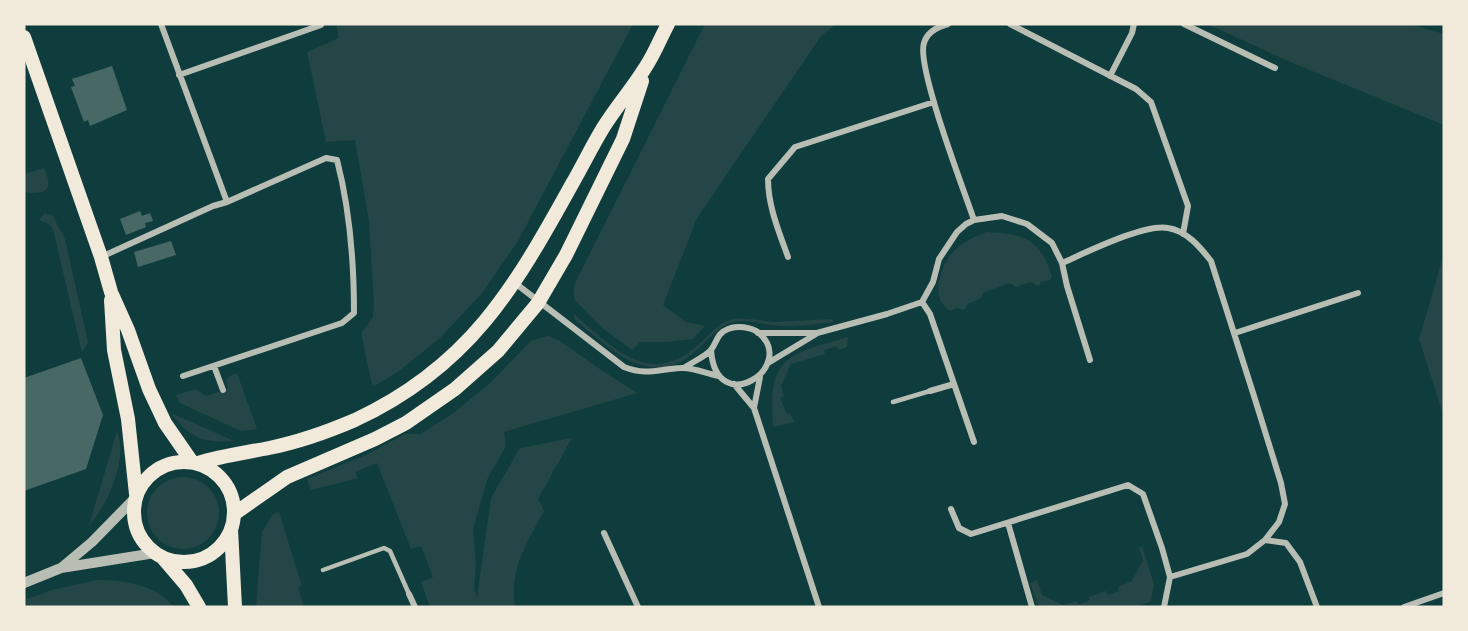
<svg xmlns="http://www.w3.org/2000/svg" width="1468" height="631" viewBox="0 0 1468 631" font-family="'Fira Sans',sans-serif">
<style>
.green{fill:#244646}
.building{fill:#486865}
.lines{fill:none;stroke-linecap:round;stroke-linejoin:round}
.service{stroke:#b8beb3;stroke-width:4.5}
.minor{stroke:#b8beb3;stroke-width:6}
.tertiary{stroke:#b8beb3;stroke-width:10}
.primary{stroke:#f1e9da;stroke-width:14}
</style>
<rect width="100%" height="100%" fill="#0f3d3e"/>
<path class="green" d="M 336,24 L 633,24 L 518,241 L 483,292 L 440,338 L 399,371 L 378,384 L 372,385 L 361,333 L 373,317 L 374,304 L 369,221 L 355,140 L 326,142 L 307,52 L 339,38 Z
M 705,24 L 836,24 L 821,36 L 697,218 L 663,305 L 686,322 L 705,326 L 693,339 L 667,342 L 640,342 L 632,350 L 601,327 L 574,299 L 574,285 Z
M 1207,24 L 1409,24 L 1444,34 L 1444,125 L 1295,64 Z
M 44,168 C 54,189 47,196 24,192 L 24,174 Z
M 45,213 L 53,216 L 65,239 L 88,342 L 82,353 L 53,229 L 49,224 L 39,220 Z
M 987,232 C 1023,233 1041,240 1052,276 L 1050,280 L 1041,282 L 1039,286 L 1030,282 L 1016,287 L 1010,283 L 984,292 L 981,298 L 968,304 L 964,310 L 957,308 L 950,311 C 939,302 937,296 939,282 C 944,254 961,241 987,232 Z
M 1444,254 L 1444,417 L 1419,339 Z
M 574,314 C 607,342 643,384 688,353 C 701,345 714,326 727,321 C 743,315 760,322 777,322 C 795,321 813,320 832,319 L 834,322 C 817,324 800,326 783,326 C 767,326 748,318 733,322 C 718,326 705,344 693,353 C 649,391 607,346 574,319 Z
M 549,336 L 560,341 L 601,370 L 637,393 L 504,432 L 506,446 L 487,480 L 473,530 L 476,566 L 474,590 L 477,597 L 491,498 L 520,448 L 572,438 L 538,499 L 544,511 C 527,543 509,569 515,607 L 430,607 L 421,582 L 433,577 L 421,546 L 411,549 L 377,463 L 355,472 L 358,478 L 311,490 L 307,479 L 366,455 L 405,434 L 421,434 L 452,414 L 489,384 L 532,340 Z
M 848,337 L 847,347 L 839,350 L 837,346 L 824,350 L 825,354 L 791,364 L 781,386 L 784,396 L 780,398 L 787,414 L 790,413 L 794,422 L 773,427 C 768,356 786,355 848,337 Z
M 237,373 L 257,429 L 241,431 L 180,403 L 176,395 L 196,389 L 206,396 L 228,389 L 226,381 L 230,376 Z
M 171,413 L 234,441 C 202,443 190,438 171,413 Z
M 117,431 C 129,458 107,506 89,526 Z
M147 513a36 36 0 1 1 72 0a36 36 0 1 1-72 0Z
M 279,512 L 302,586 L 298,588 L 304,607 L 256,607 L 262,532 L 272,515 Z
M 1142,546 L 1154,584 L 1151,601 L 1136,607 L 1039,607 L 1030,583 L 1037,580 L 1042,595 L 1063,605 L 1077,601 L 1079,605 L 1090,600 L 1089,597 L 1106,591 L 1108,595 L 1119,591 L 1118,587 L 1132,581 L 1143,560 L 1139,548 Z
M 97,580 C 125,580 154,584 174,607 L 24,607 L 24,600 L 52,590 Z"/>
<path class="building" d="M 112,66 L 127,110 L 90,126 L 88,120 L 84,122 L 71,87 L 75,86 L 72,79 Z
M 140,211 L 142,216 L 150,213 L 153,221 L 145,223 L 146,227 L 126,235 L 120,219 Z
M 171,241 L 176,255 L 138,267 L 134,252 Z
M 81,358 L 103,415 L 86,469 L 24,491 L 24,378 Z"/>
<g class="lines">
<path class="service" d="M 893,402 L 930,391
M 323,570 L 384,548 L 390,551 L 409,594"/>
<path class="minor" d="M 161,24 L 227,202
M 948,24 C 937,27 927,32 924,43 C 916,66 964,190 974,220
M 1010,24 L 1136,89 L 1151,102 L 1188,206 L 1183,234
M 1184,24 L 1275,68
M 179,75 L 321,25
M 1110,76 L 1132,33 L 1134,24
M 101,257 L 213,206 L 227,202 L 326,158 L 337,160 C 350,210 354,261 354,313 L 342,323 L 183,376
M 788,257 C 779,232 768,206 768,179 L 795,147 L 934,102
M 1062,263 L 1067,286 L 1090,360
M 515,283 L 624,367 C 647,376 658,369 681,368 C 693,367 707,374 719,376
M 922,302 L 930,314 L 974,442
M 758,333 L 817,333 L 887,314 L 922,302 L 933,282 L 939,259 L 957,232 L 966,224 L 974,220 L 1002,216 L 1027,224 L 1052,243 L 1062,263 C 1085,253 1145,223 1168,228 C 1187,231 1200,247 1211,261 L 1254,396 L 1281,483 L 1285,504 L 1279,522 L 1265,540 L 1247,554 L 1170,577
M 1235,333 L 1358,293
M 768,363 L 816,334
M 214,366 L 223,390
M 684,368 C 692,362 705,357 711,350 C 717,342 717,333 728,329 C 737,325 751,327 759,333 C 798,367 716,420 711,350
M 734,384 L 754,408 L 819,607
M 930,391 L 954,384
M 754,408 L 760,377
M 951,509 L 959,528 L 971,534 L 1128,485 L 1143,494 L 1162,548 L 1170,577 L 1164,607
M 1008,523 L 1032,607
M 604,533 L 638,607
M 1265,540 L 1286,543 L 1300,562 L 1317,607
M 409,594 L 415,607
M 1404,607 L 1444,593"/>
<path class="tertiary" d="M 61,568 L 92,542 L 135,498
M 24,583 L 61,568 L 155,553"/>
<path class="primary" d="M 24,37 L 101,257 L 111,292 L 128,330 L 149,389 L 165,423 L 192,462
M 111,300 L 114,350 L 128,419 L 136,494
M134 512a50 50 0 1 1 100 0a50 50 0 1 1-100 0Z
M 198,463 C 221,456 244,453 269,448 C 299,442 327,432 355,420 C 469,367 514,289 572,184 C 583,165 592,146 603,128 C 616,107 632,89 645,68 C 654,55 660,39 668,24
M 234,514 L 287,477 L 375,439 L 406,423 L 455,389 L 498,351 L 538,303 L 566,255 L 623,139 L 642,81
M 231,529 L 235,607
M 162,557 L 186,585 L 199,607"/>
</g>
<rect width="1468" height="631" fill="none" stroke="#f1e9da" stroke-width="51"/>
</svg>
